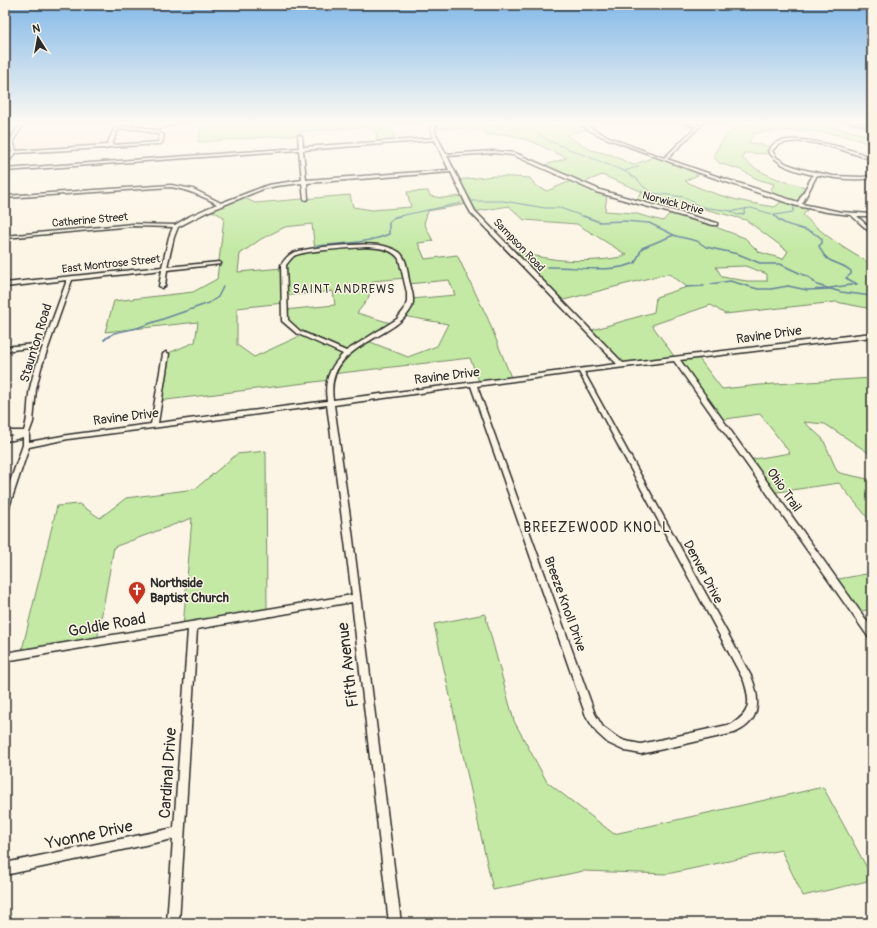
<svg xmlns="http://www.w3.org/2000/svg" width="877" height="928" viewBox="0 0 877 928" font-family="Pangolin,sans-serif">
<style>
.built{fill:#fce6d7}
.green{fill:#c3e9a4;stroke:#778a68;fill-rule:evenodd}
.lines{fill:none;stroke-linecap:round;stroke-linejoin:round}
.stream-far2{stroke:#65849c;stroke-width:1}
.stream-far1{stroke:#65849c;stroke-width:1.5}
.stream{stroke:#65849c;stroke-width:2}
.building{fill:#fdc3b5;stroke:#2b2b2b}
.minor-casing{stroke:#2b2b2b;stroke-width:3}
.minor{fill:#fcf5e5;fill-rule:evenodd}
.labels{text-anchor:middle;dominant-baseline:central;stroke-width:3;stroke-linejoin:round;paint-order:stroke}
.far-street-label{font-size:11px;fill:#2b2b2b;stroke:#fcf5e5}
.far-neighbourhood-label{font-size:12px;letter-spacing:1px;fill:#2b2b2b;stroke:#fcf5e5}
.street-label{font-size:13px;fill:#2b2b2b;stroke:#fcf5e5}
.poi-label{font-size:13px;font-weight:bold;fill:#2b2b2b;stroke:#fcf5e5;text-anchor:start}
.neighbourhood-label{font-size:14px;letter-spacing:1px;fill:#2b2b2b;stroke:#fcf5e5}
.near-street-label{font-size:16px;fill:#2b2b2b;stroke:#fcf5e5}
</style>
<rect width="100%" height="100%" fill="#fcf5e5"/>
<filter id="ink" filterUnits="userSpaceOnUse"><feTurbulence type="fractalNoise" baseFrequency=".025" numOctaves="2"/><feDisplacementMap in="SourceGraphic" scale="8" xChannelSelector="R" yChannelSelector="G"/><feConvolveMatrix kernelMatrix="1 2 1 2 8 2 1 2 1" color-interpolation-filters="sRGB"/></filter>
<g filter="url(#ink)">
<path class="built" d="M 47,122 L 200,122 L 200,127 L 198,142 L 12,155 L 14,152 L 11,141 L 18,130 L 42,129 Z"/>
<path class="green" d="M 5,122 L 21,122 C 14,132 6,138 11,151 L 9,156 L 5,156 Z
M 202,122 L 399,122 L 391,127 L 396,141 L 379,143 L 375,130 L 362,127 L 305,131 L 295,135 L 198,142 Z
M 438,122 L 541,122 L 540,123 L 553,126 L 568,122 L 582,124 L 589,129 L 566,135 L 591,150 L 612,155 L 633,165 L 656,156 L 702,173 L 685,181 C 711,195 746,203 775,207 L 783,200 L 768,195 L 774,184 L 757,179 L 741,170 L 719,163 L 713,156 C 719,146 725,133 736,128 C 739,126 744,126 748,125 C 786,117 835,126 872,137 L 872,145 C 836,130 794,128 755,133 L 748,142 L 771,147 L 771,154 L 744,153 L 742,158 C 762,176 783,181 809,188 L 800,204 L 809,208 L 803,215 C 824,235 846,251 872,264 L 872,309 L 836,302 L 725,314 L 711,305 L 652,325 L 676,359 L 697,356 L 722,389 L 760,385 L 872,378 L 872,455 L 825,424 L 804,422 L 823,439 L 837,471 L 840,473 L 872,480 L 872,523 L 839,483 L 771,493 L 748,460 L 790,453 L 760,414 L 719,420 L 676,359 L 622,365 L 589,331 L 654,312 L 656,297 L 687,287 L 670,274 L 661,275 L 560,301 L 511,251 C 525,252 539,258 553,259 C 571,262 611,261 627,255 L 577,224 L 524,220 L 509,206 L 473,212 L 467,204 L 428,211 L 424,223 L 433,241 L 418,243 L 425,259 L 457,255 L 488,319 L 512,380 L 480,384 L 470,358 L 332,374 L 330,380 L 158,401 L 166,354 L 195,342 L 198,322 L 105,332 L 114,301 L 193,292 L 217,279 L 224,217 L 210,210 L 242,197 L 255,203 L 350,195 L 353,207 L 372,210 L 411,207 L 407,192 L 428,191 L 430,196 L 442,198 L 464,196 L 456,180 L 496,176 L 530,178 L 536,186 L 547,191 L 571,181 L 542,166 L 567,158 L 533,142 L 507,134 L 487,135 L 482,129 L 433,128 ZM 602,175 L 643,192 L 634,201 L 662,209 L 671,200 L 746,220 L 788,251 L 783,259 L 759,252 L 745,238 L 718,228 L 712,223 L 671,212 L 663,221 L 633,213 L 605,211 L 607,194 L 580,184 ZM 312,224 L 315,251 L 293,255 L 282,268 L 238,272 L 240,254 L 261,239 L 285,227 ZM 745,266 L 767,274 L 767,281 L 747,281 L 722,277 L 716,267 ZM 406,278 L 408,284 L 449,280 L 455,295 L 411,299 L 403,316 L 448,324 L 437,346 L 408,357 L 368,341 L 394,324 L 357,313 L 368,299 L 373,281 ZM 333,291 L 335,305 L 284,310 L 289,326 L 302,335 L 254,357 L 237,345 L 237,308 L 284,303 L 283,296 Z
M 266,451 L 267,613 L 183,627 L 192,518 L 114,547 L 97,641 L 21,654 L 57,506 L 79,504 L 100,518 L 126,498 L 195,489 L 237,454 Z
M 872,573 L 872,609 L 856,612 L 833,580 Z
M 485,614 L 514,721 L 547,782 L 614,834 L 823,787 L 872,877 L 872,880 L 803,896 L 781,850 L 667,874 L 583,871 L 493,890 L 434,624 Z"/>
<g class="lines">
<path class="stream-far2" d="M 455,122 L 533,129 L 549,141 L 624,171 L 637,179 L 644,187 L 653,193 L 685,197 L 699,206 L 708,208 L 733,211 L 751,208 L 775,215
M 625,171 L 639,166
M 472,201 L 504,201 L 545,208 L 560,208 L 585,217
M 731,211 L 737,215 L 744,214 L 746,208
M 395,217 L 461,203
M 775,217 L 775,215 L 793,212 L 794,206"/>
<path class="stream-far1" d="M 583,216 L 600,222 L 624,221 L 649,223 L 676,236 L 697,241 L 706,247 L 738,254 L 762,264 L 780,264 L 810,278 L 817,285 L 841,292 L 872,296
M 775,216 C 785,229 809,226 822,239 L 822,243 L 819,246 C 828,267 837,259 851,271 L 851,274 L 846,278 L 857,284 L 830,288
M 316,246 C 341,243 366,244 389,234 L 389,222 L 395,217 L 400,216
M 547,267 C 575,266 608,274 635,263 L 642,248 L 674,235
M 711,284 L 730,281 L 758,289 L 771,289 L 788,286 L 807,290 L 830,289
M 686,287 L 704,286
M 108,337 L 114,333 L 137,328 L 209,303 L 218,297 L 223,287"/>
<path class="stream" d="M 104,340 L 109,336"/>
</g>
<path class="building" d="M 132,122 L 178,122 L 174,123 L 177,124 L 160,130 L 132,124 Z"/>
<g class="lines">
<defs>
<path id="minor" d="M 22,122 L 25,122 L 13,141 L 16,151 L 107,145 L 114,129 C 129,124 150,127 164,135 L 162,143 L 160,144 L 109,147 L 106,149 L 104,148 L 15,153 L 6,166 L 5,166 L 5,162 L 12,152 L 9,141 ZM 120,129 L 139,129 L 160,135 L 158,142 L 112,145 L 117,131 Z
M 436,122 L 440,122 L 435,126 L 435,132 L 446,154 L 494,151 L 515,153 L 600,190 L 717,223 L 717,225 L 713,225 L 596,192 L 513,155 L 494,153 L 447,156 L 475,211 L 623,363 L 872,333 L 872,337 L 680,360 L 872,628 L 872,639 L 869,638 L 674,361 L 584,372 L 751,676 C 761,700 761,722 734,733 L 641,754 L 625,751 L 608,743 L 597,733 L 586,716 L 471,386 L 334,405 L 352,531 L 401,923 L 389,923 L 352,602 L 197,629 L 179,923 L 167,923 L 173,839 L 5,875 L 5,863 L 174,828 L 188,630 L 5,661 L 5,653 L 352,595 L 327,405 L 68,439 L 29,447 L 9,507 L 8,509 L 5,510 L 5,496 L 23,445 L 23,437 L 13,440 L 5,441 L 5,437 L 13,435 L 5,435 L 5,431 L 24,431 C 29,417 27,402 30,388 C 33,374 38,360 43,346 L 5,351 L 5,347 L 44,343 L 67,280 L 5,287 L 5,283 L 162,267 L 169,237 L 173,227 L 133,226 L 5,238 L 5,236 L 133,224 L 175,225 L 190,216 L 217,204 C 203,196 188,190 171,187 L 5,198 L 5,196 L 171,185 L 193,189 L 221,203 L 268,185 L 302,180 L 299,150 L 5,171 L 5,169 L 299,148 L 298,136 L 300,135 L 302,136 L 303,147 L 434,138 L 431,132 L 431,126 ZM 435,140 L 449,170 L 306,180 L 303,150 ZM 451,172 L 466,204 L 471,213 L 617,364 L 333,400 C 327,359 359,348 388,330 C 398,324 407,317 412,307 C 415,298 411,289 409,280 C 407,271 407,258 399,252 C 393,248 385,246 379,245 C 364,243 302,247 291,254 C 287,256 283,262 281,265 L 282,321 L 296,333 L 343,354 C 329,368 324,381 327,401 L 158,423 L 169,354 L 166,352 L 163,354 L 151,424 L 68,435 L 29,442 L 29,433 L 33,422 L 36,389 L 41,368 L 72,280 L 162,270 L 159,286 L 162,288 L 165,286 L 167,270 L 221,264 L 221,263 L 219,262 L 167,267 L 174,237 L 178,227 L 207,212 L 263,189 L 276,186 L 302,183 L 304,199 L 306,200 L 308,199 L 307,183 ZM 366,247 C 378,248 392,248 399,259 L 407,293 L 407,302 L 404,310 L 397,319 L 346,351 L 300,331 L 288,320 L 286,265 C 288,263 291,258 294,256 C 304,250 353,248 366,247 ZM 579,372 L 744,681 C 750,700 752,712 732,724 L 641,744 L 625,741 L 615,736 L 603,727 L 595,714 L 477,386 Z
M 578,122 L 582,122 C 604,138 638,148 664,158 L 696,127 L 682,123 L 682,122 L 698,125 L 701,122 L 704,122 L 667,159 L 719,177 L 798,202 L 813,175 C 794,170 780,167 768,151 C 770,149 772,145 774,144 C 792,132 853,149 872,158 L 872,160 C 849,152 803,134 778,145 C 776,146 774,149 772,151 L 777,158 L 787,164 L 801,169 L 833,176 L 862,177 L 872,176 L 872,178 C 853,181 835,178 817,175 L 802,204 L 841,212 L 872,214 L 872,216 L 857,216 L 872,230 L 872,234 L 851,215 L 827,212 L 797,206 L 697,172 L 601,136 L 587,129 Z
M 849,122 L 854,122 L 872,125 L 872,127 Z"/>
</defs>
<use href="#minor" class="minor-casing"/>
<use href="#minor" class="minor"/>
</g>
</g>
<linearGradient id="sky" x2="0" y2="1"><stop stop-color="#83b9e8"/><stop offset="0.49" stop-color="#fefaf3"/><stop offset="1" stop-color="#fefaf3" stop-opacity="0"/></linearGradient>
<rect width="877" height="251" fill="url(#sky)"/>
<defs>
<symbol id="church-pin" viewBox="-11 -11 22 30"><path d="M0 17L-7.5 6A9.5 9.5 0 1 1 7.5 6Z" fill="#c8321e" stroke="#fcf5e5"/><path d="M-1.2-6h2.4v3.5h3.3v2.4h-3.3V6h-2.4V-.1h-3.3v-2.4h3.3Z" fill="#fff"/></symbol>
</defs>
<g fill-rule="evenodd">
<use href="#church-pin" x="127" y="580" width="20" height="27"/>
</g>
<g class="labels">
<g class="far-street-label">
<text transform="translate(673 203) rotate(15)">Norwick Drive</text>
<text transform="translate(90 220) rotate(-5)">Catherine Street</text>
<text transform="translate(519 245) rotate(46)">Sampson Road</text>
<text transform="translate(111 264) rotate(-6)">East Montrose Street</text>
</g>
<g class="far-neighbourhood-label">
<text x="344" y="289">SAINT ANDREWS</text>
</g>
<g class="street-label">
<text transform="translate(769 335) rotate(-8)">Ravine Drive</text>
<text transform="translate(36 343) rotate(-73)">Staunton Road</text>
<text transform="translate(447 376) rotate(-7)">Ravine Drive</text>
<text transform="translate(126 417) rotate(-7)">Ravine Drive</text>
<text transform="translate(784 490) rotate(55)">Ohio Trail</text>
<text transform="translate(703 572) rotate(62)">Denver Drive</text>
<text transform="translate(565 604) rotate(70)">Breeze Knoll Drive</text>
</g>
<g class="poi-label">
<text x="150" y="583">Northside<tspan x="150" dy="15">Baptist Church</tspan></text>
</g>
<g class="neighbourhood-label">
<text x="597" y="527">BREEZEWOOD KNOLL</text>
</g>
<g class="near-street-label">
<text transform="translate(107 625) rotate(-10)">Goldie Road</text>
<text transform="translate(348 665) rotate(-97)">Fifth Avenue</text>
<text transform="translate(168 773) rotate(-86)">Cardinal Drive</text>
<text transform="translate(89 835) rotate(-12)">Yvonne Drive</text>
</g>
</g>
<rect width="877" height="928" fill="none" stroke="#fcf5e5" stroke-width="20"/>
<rect x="10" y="10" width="857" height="908" fill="none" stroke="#2b2b2b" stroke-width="1.5" filter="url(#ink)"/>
<g transform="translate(38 38) rotate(349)" stroke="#fcf5e5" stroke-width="3" paint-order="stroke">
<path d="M0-3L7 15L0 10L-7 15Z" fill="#2b2b2b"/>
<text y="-6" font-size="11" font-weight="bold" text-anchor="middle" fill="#2b2b2b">N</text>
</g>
</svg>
